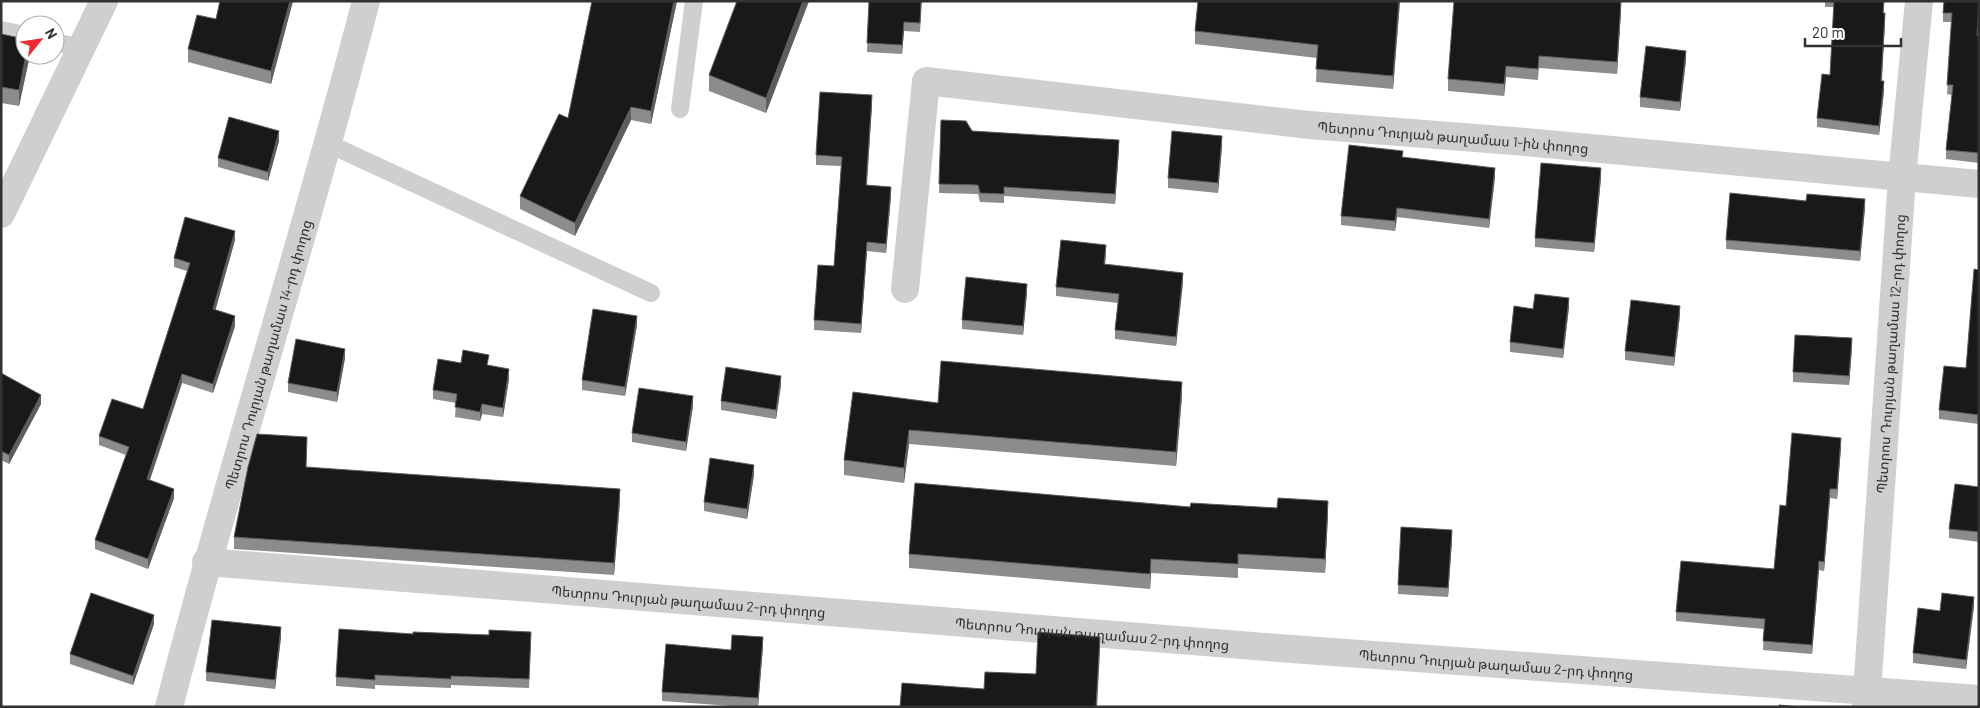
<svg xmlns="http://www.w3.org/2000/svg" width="1980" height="708" viewBox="0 0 1980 708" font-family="Barlow,'Noto Sans Armenian',sans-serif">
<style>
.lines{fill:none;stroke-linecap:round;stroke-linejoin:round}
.service{stroke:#cfcfcf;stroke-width:18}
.minor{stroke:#cfcfcf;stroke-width:28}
.wall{fill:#8c8c8c}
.shaded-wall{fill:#5e5e5e}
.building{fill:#191919;stroke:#5e5e5e}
.labels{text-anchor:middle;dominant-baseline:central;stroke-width:5;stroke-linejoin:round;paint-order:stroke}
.street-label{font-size:14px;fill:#323232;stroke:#fff}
</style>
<rect width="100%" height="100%" fill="#fff"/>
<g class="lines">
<path class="service" d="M 1,30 L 25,35
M 55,42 L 81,48
M 680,109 L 694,1
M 329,144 L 651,293"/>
<g class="minor">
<path d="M 1,214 L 104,1"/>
<path id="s1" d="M 905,289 L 926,81 L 1309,125 L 1514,141 L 1979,184"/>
<path id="s2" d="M 206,562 L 1278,648 L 1979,699"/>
<path id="s3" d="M 169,707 C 230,470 305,238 366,1"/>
<path id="s4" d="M 1866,707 L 1902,178 L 1919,1"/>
</g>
</g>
<path class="wall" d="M 220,1 L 293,1 L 271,84 L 188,62 L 188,49 L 216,19 Z
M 592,1 L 677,1 L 651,124 L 631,120 L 575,236 L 520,209 L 520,196 L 568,118 Z
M 809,1 L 766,113 L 709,91 L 709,75 Z
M 869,1 L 922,1 L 920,32 L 904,31 L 902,54 L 867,52 Z
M 1400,1 L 1393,89 L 1316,82 L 1317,58 L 1195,44 L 1195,31 Z
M 1825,1 L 1884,1 L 1884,13 L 1885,22 L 1882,81 L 1884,91 L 1879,135 L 1817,127 L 1817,118 L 1830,75 L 1834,7 L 1825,7 Z
M 1979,1 L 1978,35 L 1979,36 L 1979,163 L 1946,159 L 1946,150 L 1952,95 L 1947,94 L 1952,22 L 1943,22 L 1943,13 Z
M 1621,11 L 1617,74 L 1539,68 L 1538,80 L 1506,77 L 1504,96 L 1448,91 L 1448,79 Z
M 1,34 L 30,55 L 19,106 L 1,103 Z
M 1686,60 L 1680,111 L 1640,107 L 1640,97 Z
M 872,105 L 867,185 L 891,196 L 886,253 L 867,251 L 861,333 L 814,330 L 814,320 L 834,266 L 841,166 L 816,165 L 816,155 Z
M 941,120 L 972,131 L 1119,149 L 1115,204 L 1004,196 L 1004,203 L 980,202 L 978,194 L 939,193 Z
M 279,141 L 268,181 L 218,167 L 218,158 Z
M 1222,146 L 1218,193 L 1168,188 L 1168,178 Z
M 1403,157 L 1495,177 L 1489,228 L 1397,217 L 1395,231 L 1341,225 L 1341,216 Z
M 1601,178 L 1594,252 L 1535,247 L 1535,238 Z
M 1865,208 L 1860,261 L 1726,249 L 1726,240 Z
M 235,240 L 215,310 L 235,326 L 213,393 L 182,383 L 150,480 L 174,498 L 148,569 L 95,549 L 95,540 L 126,455 L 99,445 L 99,436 L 143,409 L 187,271 L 174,267 L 174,258 Z
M 1106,254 L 1105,264 L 1183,282 L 1176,346 L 1115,339 L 1115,330 L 1118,303 L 1056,296 L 1056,287 Z
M 1979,270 L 1979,424 L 1939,419 L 1939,410 L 1966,368 Z
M 1027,293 L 1023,335 L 962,329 L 962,320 Z
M 1569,307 L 1563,358 L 1510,352 L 1510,342 L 1533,309 Z
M 1680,315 L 1674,366 L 1625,360 L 1625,351 Z
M 637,325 L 625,396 L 582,390 L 582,380 Z
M 1852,348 L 1849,385 L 1793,382 L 1793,372 Z
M 345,358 L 337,402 L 288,392 L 288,383 Z
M 461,363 L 489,365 L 509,379 L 503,417 L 482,414 L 480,421 L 455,417 L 456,403 L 433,399 L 433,390 Z
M 1,373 L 41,404 L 9,464 L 1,460 Z
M 781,385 L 776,419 L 721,410 L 721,401 Z
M 1182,396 L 1176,466 L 909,444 L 904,483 L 844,475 L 844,460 L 938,403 Z
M 693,406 L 686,451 L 632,442 L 632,433 Z
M 1841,447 L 1837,499 L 1830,498 L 1824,571 L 1819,570 L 1812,654 L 1763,650 L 1764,629 L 1676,621 L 1676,612 L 1774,569 L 1786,506 Z
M 307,449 L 306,467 L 620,501 L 614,575 L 234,549 L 234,537 Z
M 754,475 L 747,519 L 704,511 L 704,502 Z
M 1979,487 L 1979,542 L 1949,538 L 1949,529 Z
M 1190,507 L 1328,515 L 1325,573 L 1238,568 L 1238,578 L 1151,573 L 1150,589 L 909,568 L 909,554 Z
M 1452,540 L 1448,597 L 1398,594 L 1398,585 Z
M 1974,606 L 1966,669 L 1913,663 L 1913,653 L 1940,611 Z
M 154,624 L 133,685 L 70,664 L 70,654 Z
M 281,637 L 275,689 L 206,681 L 206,672 Z
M 531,641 L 529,688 L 451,685 L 451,688 L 375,685 L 375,689 L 336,686 L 336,677 Z
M 763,646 L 758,707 L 746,707 L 662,701 L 662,692 L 731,650 Z"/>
<path class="shaded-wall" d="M 290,1 L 293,1 L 271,84 L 271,71 Z
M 674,1 L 677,1 L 651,124 L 651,111 Z
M 803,1 L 809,1 L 766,113 L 766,98 Z
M 1399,1 L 1400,1 L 1393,89 L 1393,76 Z
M 1621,1 L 1621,11 L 1617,74 L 1617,62 Z
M 1885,13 L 1885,22 L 1881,90 L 1881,81 Z
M 904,22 L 904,31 L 902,54 L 902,45 Z
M 1686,51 L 1686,60 L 1680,111 L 1680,102 Z
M 26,55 L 30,55 L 19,106 L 19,90 Z
M 1506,66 L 1506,77 L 1504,96 L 1504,84 Z
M 1884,81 L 1884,91 L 1879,135 L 1879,126 Z
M 872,95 L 872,105 L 866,194 L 866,185 Z
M 631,107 L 631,120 L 575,236 L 575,223 Z
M 279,131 L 279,141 L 268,181 L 268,172 Z
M 1222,136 L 1222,146 L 1218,193 L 1218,183 Z
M 1119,140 L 1119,149 L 1115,204 L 1115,194 Z
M 1495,168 L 1495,177 L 1489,228 L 1489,219 Z
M 1601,168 L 1601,178 L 1594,252 L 1594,243 Z
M 891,187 L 891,196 L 886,253 L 886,244 Z
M 1865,199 L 1865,208 L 1860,261 L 1860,251 Z
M 1397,208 L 1397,217 L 1395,231 L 1395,221 Z
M 235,231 L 235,240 L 213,319 L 213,309 Z
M 867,242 L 867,251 L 861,333 L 861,324 Z
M 1106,245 L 1106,254 L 1104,273 L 1104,264 Z
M 1183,273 L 1183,282 L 1176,346 L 1176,337 Z
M 1027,284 L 1027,293 L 1023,335 L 1023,326 Z
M 1569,298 L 1569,307 L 1563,358 L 1563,349 Z
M 1680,306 L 1680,315 L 1674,366 L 1674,357 Z
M 235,316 L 235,326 L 213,393 L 213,384 Z
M 637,316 L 637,325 L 625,396 L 625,387 Z
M 1852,338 L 1852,348 L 1849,385 L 1849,376 Z
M 345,349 L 345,358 L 337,402 L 337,392 Z
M 509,369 L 509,379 L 503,417 L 503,408 Z
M 182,374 L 182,383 L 147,488 L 147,479 Z
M 781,376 L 781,385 L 776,419 L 776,410 Z
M 1182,382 L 1182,396 L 1176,466 L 1176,452 Z
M 41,395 L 41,404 L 9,464 L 9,455 Z
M 693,396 L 693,406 L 686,451 L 686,442 Z
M 482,404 L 482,414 L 480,421 L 480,412 Z
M 909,430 L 909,444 L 904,483 L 904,468 Z
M 1841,438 L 1841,447 L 1837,499 L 1837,489 Z
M 754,465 L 754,475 L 747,519 L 747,509 Z
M 174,489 L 174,498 L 148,569 L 148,559 Z
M 620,489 L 620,501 L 614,575 L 614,563 Z
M 1830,489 L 1830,498 L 1824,571 L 1824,562 Z
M 1328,501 L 1328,515 L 1325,573 L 1325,559 Z
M 1452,530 L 1452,540 L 1448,597 L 1448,588 Z
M 1151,559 L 1151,573 L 1150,589 L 1150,574 Z
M 1819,561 L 1819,570 L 1812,654 L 1812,645 Z
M 1974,597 L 1974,606 L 1966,669 L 1966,660 Z
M 154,615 L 154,624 L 133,685 L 133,676 Z
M 281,627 L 281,637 L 275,689 L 275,680 Z
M 763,637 L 763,646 L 758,707 L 758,698 Z
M 1100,637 L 1100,649 L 1097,707 L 1096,707 Z"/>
<path class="building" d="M 220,1 L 290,1 L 271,71 L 188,49 L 197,15 L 216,19 Z
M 592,1 L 674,1 L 651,111 L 631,107 L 575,223 L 520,196 L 559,114 L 568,118 Z
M 737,1 L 803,1 L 766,98 L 709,75 Z
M 869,1 L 921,1 L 920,23 L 904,22 L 902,45 L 867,43 Z
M 1198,1 L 1399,1 L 1393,76 L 1316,69 L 1318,45 L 1195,31 Z
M 1454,1 L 1552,1 L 1562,2 L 1562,1 L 1621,1 L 1617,62 L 1539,56 L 1538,69 L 1506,66 L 1504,84 L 1448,79 Z
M 1834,1 L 1884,1 L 1883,13 L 1885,13 L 1881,81 L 1884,81 L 1879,126 L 1817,118 L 1822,74 L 1830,75 Z
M 1944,1 L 1979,1 L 1977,35 L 1979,36 L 1979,153 L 1946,150 L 1953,85 L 1947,85 L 1952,13 L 1943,13 Z
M 1,34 L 25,39 L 25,55 L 26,55 L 19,90 L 1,87 Z
M 1646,46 L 1686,51 L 1680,102 L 1640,97 Z
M 820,92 L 872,95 L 866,185 L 891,187 L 886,244 L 867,242 L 861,324 L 814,320 L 818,265 L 834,266 L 842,157 L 816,155 Z
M 229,117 L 279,131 L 268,172 L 218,158 Z
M 941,120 L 966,121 L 972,131 L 1119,140 L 1115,194 L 1004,187 L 1004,194 L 980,193 L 978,185 L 939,184 Z
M 1172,131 L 1222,136 L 1218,183 L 1168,178 Z
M 1349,145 L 1403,151 L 1402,157 L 1495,168 L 1489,219 L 1397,208 L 1395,221 L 1341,216 Z
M 1541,163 L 1601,168 L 1594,243 L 1535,238 Z
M 1730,193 L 1806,201 L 1807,194 L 1865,199 L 1860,251 L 1726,240 Z
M 185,217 L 235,231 L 213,309 L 235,316 L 213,384 L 182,374 L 147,479 L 174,489 L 148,559 L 95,540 L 129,447 L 99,436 L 112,399 L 143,409 L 190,263 L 174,258 Z
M 1061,240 L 1106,245 L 1104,264 L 1183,273 L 1176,337 L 1115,330 L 1119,294 L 1056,287 Z
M 1974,269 L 1979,270 L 1979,415 L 1939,410 L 1944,366 L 1966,368 Z
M 966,277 L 1027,284 L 1023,326 L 962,320 Z
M 1535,294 L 1569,298 L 1563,349 L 1510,342 L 1514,306 L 1533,309 Z
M 1631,300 L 1680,306 L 1674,357 L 1625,351 Z
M 593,309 L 637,316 L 625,387 L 582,380 Z
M 1795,335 L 1852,338 L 1849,376 L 1793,372 Z
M 296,339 L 345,349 L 337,392 L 288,383 Z
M 463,350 L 489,355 L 487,365 L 509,369 L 503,408 L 482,404 L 480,412 L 455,407 L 457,394 L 433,390 L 438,359 L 461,363 Z
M 941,361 L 1182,382 L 1176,452 L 909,430 L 904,468 L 844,460 L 853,392 L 938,403 Z
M 726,367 L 781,376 L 776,410 L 721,401 Z
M 1,373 L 41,395 L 9,455 L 1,451 Z
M 639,388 L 693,396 L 686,442 L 632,433 Z
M 1792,433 L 1841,438 L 1837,489 L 1830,489 L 1824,562 L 1819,561 L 1812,645 L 1763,641 L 1765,619 L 1676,612 L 1681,561 L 1774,569 L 1780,505 L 1786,506 Z
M 257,434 L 307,437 L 306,467 L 620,489 L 614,563 L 234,537 L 248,467 Z
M 710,458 L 754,465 L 747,509 L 704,502 Z
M 915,483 L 1190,507 L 1191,503 L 1277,508 L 1278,498 L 1328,501 L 1325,559 L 1238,554 L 1238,564 L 1151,559 L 1150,574 L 909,554 Z
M 1955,484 L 1979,487 L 1979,532 L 1949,529 Z
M 1401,527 L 1452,530 L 1448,588 L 1398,585 Z
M 91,593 L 154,615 L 133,676 L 70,654 Z
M 1942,593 L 1974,597 L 1966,660 L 1913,653 L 1918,608 L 1940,611 Z
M 212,620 L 281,627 L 275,680 L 206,672 Z
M 339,629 L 413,634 L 413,632 L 489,635 L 489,630 L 531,632 L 529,679 L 451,676 L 451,679 L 375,675 L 375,680 L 336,677 Z
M 1038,632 L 1100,637 L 1096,707 L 900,707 L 902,683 L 984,689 L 985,672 L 1036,674 Z
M 732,635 L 763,637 L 758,698 L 662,692 L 666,644 L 731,650 Z
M 1779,705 L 1801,707 L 1779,707 Z"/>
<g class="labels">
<g class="street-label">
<text stroke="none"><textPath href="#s1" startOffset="739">Պետրոս Դուրյան թաղամաս 1-ին փողոց</textPath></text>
<text stroke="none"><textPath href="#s3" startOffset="366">Պետրոս Դուրյան թաղամաս 14-րդ փողոց</textPath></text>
<text stroke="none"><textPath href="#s4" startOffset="354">Պետրոս Դուրյան թաղամաս 12-րդ փողոց</textPath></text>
<text stroke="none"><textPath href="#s2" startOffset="484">Պետրոս Դուրյան թաղամաս 2-րդ փողոց</textPath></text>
<text stroke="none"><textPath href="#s2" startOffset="889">Պետրոս Դուրյան թաղամաս 2-րդ փողոց</textPath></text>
<text stroke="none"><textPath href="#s2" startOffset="1294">Պետրոս Դուրյան թաղամաս 2-րդ փողոց</textPath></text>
</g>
</g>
<rect width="1980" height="708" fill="none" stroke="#323232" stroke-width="5"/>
<g transform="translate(40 40) rotate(60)"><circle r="24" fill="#ffffff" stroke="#adadad"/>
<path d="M0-4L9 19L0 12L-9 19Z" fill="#f32a34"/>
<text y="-8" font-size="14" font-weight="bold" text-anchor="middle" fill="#323232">N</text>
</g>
<path d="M1805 38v8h96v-8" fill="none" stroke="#323232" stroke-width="2.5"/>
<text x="1812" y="38" font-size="15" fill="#323232" stroke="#ffffff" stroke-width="4" paint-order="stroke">20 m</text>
</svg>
